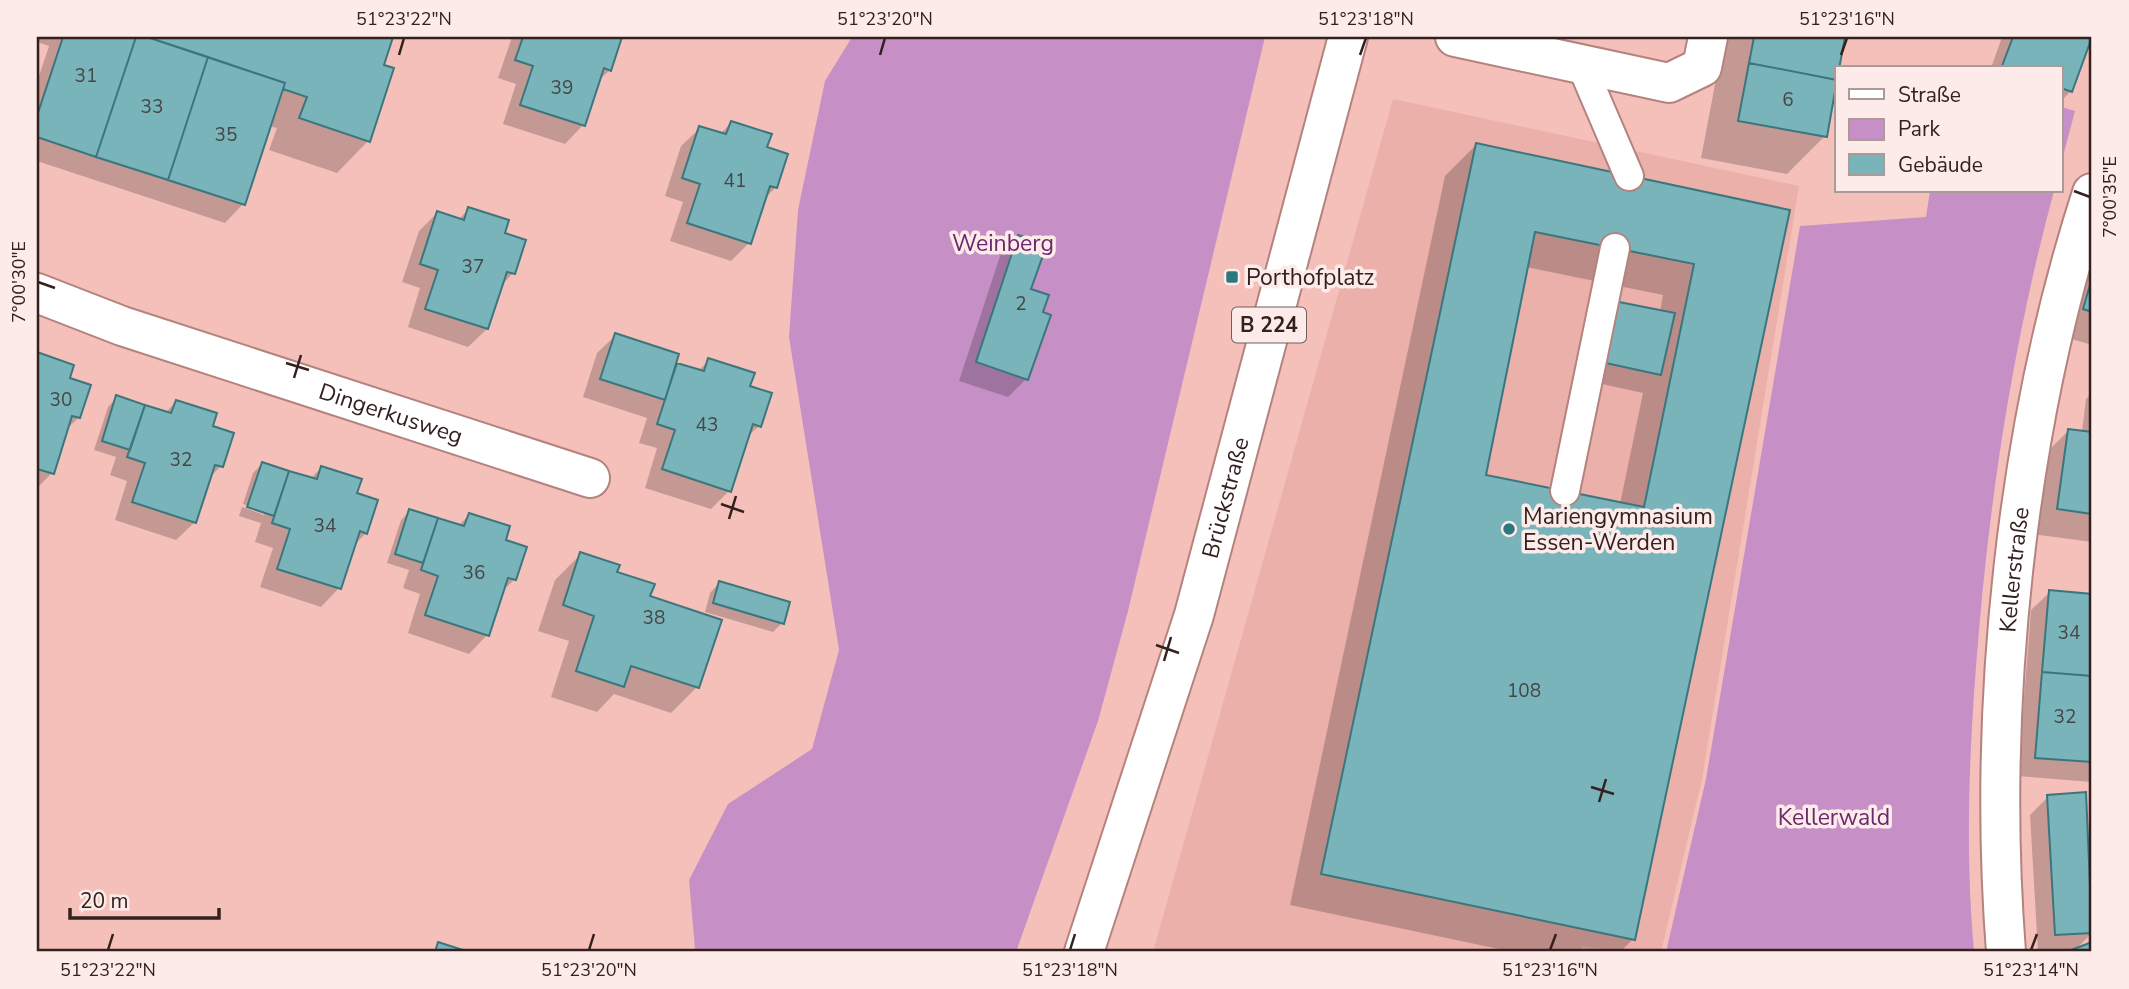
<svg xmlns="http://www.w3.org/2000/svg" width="2129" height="989" viewBox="0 0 2129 989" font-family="'Nunito Sans',sans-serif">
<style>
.built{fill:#eab0a9}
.green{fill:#c690c7}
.shadow{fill:#0003;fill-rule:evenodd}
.building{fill:#7ab4bb;stroke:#3c767d;stroke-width:2;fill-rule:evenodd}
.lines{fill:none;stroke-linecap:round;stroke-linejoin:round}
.lane-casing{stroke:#b4837e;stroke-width:32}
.street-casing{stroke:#b4837e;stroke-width:42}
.primary-casing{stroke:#b4837e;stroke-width:42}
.lane{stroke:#fff;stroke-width:28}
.street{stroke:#fff;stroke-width:38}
.primary{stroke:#fff;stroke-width:38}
.ticks{fill:none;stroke:#34211f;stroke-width:2.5}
.poi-dot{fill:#2f777f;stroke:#fcebe9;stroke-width:2.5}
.labels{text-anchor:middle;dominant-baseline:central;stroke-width:7;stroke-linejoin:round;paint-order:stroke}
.number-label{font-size:19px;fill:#464646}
.shield{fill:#fcebe9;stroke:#705e5c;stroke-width:2}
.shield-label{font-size:21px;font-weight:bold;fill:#34211f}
.park-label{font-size:23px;fill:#6c286f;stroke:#fcebe9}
.poi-label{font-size:23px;fill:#34211f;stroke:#fcebe9;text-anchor:start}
.street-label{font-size:23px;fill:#34211f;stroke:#fcebe9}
.neatline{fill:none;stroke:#34211f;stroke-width:2.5}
.ticks-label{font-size:18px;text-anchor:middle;fill:#34211f}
</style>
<rect width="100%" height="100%" fill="#f5c0ba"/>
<path class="built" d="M 1393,99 L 1799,186 L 1702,779 L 1661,952 L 1627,952 L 1582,946 L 1580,952 L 1153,952 Z"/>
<path class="green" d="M 852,37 L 1265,37 L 1128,611 L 1098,721 L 1016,952 L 697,952 L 695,949 L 689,880 L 728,804 L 812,749 L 839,650 L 789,337 L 798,210 L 825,81 Z
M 2061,107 L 2075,111 L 2061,164 Z
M 1930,191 L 2054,191 C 2016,332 1993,474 1980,619 C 1970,730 1964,841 1974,952 L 1666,952 L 1706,779 L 1800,226 L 1926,217 Z"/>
<path class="shadow" d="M 37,37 L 391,37 L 382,66 L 368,141 L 337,173 L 269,150 L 277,128 L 269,126 L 243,204 L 225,223 L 37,161 L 37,82 L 49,46 L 37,42 Z
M 512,37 L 620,38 L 610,70 L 597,82 L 583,125 L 565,144 L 503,124 L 516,84 L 498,78 Z
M 1724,37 L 1843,37 L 1825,136 L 1787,174 L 1701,158 Z
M 2002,37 L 2091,37 L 2071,91 L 2061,101 L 2061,68 L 1991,68 Z
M 731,123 L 765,148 L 776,187 L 764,199 L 749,243 L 731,261 L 670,241 L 683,202 L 665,196 L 681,146 L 700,128 L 720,134 Z
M 1476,145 L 1788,211 L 1633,939 L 1620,952 L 1513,952 L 1290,905 L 1445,176 ZM 1526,267 L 1663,295 L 1660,312 L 1584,380 L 1643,393 L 1620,504 L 1484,476 Z
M 469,209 L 503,234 L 513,273 L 501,286 L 487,329 L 468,347 L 408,327 L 420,288 L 402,282 L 419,231 L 437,213 L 458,220 Z
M 1019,237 L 1029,290 L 1026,379 L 1008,397 L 959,381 L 1000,256 Z
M 2092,243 L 2092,345 L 2058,335 Z
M 616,335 L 674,364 L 698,371 L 709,360 L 748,387 L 759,426 L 747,437 L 729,491 L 711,509 L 645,488 L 657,448 L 639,443 L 647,418 L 583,397 L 597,353 Z
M 37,354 L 72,366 L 68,379 L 79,417 L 66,430 L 52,473 L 37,488 Z
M 2092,393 L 2092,542 L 2032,534 L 2042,457 L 2068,431 L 2082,432 L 2086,399 Z
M 117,397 L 165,413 L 176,402 L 211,427 L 221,466 L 208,479 L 195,522 L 176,540 L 115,520 L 127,481 L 110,475 L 116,457 L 94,450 L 108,407 Z
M 262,464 L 310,479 L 321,468 L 355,494 L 366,533 L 353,546 L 339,588 L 321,607 L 260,587 L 273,548 L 255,542 L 261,523 L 239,516 L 242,507 L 264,515 L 264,511 L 243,504 L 253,473 Z
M 410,511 L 458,526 L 469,515 L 503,541 L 514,580 L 501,592 L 487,635 L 469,654 L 408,633 L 420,594 L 403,588 L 409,570 L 387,563 L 401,520 Z
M 581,554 L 615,573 L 648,598 L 697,687 L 671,713 L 614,694 L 597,712 L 551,697 L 569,641 L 538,631 L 555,580 Z
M 719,583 L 782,623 L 773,632 L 705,612 L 710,593 Z
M 2050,592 L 2092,595 L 2092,782 L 2018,776 L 2031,610 Z
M 2085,794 L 2092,933 L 2073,952 L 2092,944 L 2092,952 L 2038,952 L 2030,815 L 2048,797 Z"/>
<path class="building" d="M 63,37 L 136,37 L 96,157 L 37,137 L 37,116 Z
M 136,37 L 147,37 L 208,57 L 168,180 L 96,157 Z
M 147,37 L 393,37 L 384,65 L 394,68 L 370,142 L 299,118 L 307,97 L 283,89 L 285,83 Z
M 523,37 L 622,37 L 611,71 L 604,68 L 585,126 L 520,105 L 533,66 L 515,60 Z
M 1754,37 L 1845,37 L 1837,80 L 1749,63 Z
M 2013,37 L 2092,37 L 2072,92 L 2061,88 L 2061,68 L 2002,66 Z
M 208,57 L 285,83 L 245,205 L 168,180 Z
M 1749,63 L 1837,80 L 1827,137 L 1738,121 Z
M 731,121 L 772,134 L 767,147 L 788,154 L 777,188 L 770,186 L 751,244 L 687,223 L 700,184 L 682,178 L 699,126 L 726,134 Z
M 1476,143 L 1790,210 L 1635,940 L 1321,874 ZM 1535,232 L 1694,264 L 1644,507 L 1486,475 Z
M 468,207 L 509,220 L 505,233 L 526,240 L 515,274 L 507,272 L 488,329 L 425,309 L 438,270 L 420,264 L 437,211 L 464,220 Z
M 1018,235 L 1047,244 L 1031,289 L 1049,295 L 1043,312 L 1051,315 L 1028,380 L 976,362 Z
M 2092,278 L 2092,312 L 2083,309 Z
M 1614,301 L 1675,313 L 1661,375 L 1601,362 Z
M 615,333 L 679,354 L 665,400 L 600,379 Z
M 37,352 L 74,365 L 70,378 L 91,385 L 80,418 L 72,416 L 54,474 L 37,469 Z
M 708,358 L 755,373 L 750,386 L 772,393 L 761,427 L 753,424 L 731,492 L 662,469 L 675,430 L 657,424 L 677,363 L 704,371 Z
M 116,395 L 145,405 L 130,450 L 102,441 Z
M 176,400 L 217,413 L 213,426 L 234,433 L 223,467 L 215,465 L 196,523 L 132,502 L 145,463 L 127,457 L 145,405 L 171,413 Z
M 2068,429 L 2092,432 L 2092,514 L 2057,509 Z
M 262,462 L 289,471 L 274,516 L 247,507 Z
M 321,466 L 362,479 L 357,493 L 378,500 L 367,534 L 360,531 L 341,589 L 277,569 L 290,529 L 272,523 L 289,471 L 317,479 Z
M 409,509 L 438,518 L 423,563 L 395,554 Z
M 469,513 L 510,526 L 506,540 L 527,547 L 516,580 L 508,578 L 489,636 L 425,615 L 438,576 L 421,570 L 438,518 L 464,526 Z
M 580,552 L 620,565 L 617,572 L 655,584 L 650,596 L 722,620 L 699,688 L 631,666 L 624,687 L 576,671 L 594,616 L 563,605 Z
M 719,581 L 790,602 L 784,624 L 713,603 Z
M 2049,590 L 2092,594 L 2092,676 L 2042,672 Z
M 2042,672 L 2092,676 L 2092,762 L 2035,758 Z
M 2086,792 L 2092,933 L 2055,935 L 2047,795 Z
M 438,942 L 469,952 L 435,952 Z
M 2092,942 L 2092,952 L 2066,952 Z"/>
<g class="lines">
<defs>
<path id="lane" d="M 1581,64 L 1629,176
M 1565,491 L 1615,248"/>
<g id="street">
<path d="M 1455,37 L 1669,83 L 1702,67 L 1708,37"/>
<path id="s1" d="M 37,293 L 122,326 L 590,478"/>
<path id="s2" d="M 2006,952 C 1987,707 2016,427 2092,193"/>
</g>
<g id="primary">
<path id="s3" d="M 1084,952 L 1194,615 L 1348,37"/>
</g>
</defs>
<use href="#lane" class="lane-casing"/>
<use href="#street" class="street-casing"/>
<use href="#primary" class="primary-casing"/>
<use href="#lane" class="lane"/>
<use href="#street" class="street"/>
<use href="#primary" class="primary"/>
</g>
<path class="ticks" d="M 399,55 L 404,38M 880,55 L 885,38M 1360,55 L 1366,38M 1841,55 L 1847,38M 2074,191 L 2090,197M 38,282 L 55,288M 286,363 L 309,370M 294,378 L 301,355M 721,504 L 744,512M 729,519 L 736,496M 1156,645 L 1179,653M 1164,661 L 1171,637M 1591,787 L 1614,794M 1599,802 L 1606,779M 108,950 L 113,934M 589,950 L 594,934M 1070,950 L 1075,934M 1550,950 L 1556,934M 2031,950 L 2037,934"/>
<g class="poi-dot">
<rect x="1225" y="270" width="14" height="14" rx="3.5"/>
<circle cx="1509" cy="529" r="7"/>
</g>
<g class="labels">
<g class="number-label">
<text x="86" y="76">31</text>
<text x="562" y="88">39</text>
<text x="1788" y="100">6</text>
<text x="152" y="107">33</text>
<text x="226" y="135">35</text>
<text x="735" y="181">41</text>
<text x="473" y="267">37</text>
<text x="1021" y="304">2</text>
<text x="61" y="400">30</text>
<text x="707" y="425">43</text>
<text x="181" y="460">32</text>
<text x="325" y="526">34</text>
<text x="474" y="573">36</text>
<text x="654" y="618">38</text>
<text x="2069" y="633">34</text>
<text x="1524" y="691">108</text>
<text x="2065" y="717">32</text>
</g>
<rect class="shield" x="1232" y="307.5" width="74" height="35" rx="5"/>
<g class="shield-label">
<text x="1269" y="325">B 224</text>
</g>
<g class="park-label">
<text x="1003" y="243">Weinberg</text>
<text x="1834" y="817">Kellerwald</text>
</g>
<g class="poi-label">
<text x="1246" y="277">Porthofplatz</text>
<text x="1523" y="516">Mariengymnasium<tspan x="1523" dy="26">Essen-Werden</tspan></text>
</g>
<g class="street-label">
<text stroke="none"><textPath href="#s1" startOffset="374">Dingerkusweg</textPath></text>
<text stroke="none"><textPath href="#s3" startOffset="476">Brückstraße</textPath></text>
<text stroke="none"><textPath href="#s2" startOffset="383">Kellerstraße</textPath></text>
</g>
</g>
<rect width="2129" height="989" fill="none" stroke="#fcebe9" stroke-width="77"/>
<rect x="1835" y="66" width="228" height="126" fill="#fcebe9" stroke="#ac9a98" stroke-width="2"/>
<rect x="1849" y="89" width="35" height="10" fill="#ffffff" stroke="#ac9a98" stroke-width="2"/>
<text x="1898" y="102" font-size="21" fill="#34211f">Straße</text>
<rect x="1849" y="119" width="35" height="21" fill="#c690c7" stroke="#ac9a98" stroke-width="2"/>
<text x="1898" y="136" font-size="21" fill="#34211f">Park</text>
<rect x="1849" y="154" width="35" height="21" fill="#7ab4bb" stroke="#ac9a98" stroke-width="2"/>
<text x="1898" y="172" font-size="21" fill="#34211f">Gebäude</text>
<path d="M70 908v10h149v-10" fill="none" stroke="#34211f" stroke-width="3.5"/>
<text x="80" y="908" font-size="21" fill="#34211f" stroke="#fcebe9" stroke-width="5" paint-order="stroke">20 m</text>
<rect x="38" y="38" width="2052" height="912" class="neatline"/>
<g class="ticks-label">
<text x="404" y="25">51°23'22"N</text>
<text x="885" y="25">51°23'20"N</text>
<text x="1366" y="25">51°23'18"N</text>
<text x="1847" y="25">51°23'16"N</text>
<text transform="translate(2110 197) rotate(-90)" y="6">7°00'35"E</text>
<text transform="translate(19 282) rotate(-90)" y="6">7°00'30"E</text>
<text x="108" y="976">51°23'22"N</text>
<text x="589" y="976">51°23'20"N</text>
<text x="1070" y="976">51°23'18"N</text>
<text x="1550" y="976">51°23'16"N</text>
<text x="2031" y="976">51°23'14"N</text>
</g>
</svg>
